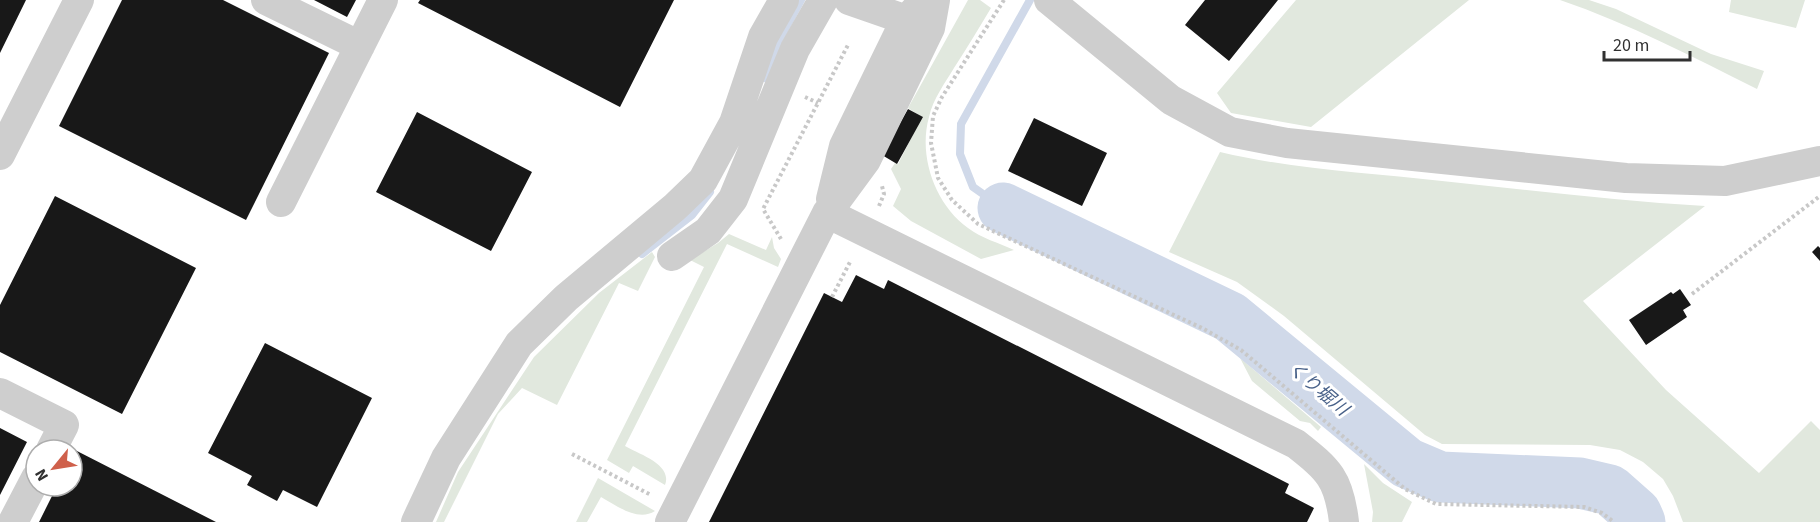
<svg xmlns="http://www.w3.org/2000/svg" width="1820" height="522" viewBox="0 0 1820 522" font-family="'Source Sans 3','Noto Sans JP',sans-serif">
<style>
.green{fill:#e1e8de}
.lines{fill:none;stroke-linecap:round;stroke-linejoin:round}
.stream{stroke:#d0d9e9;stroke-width:8}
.river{stroke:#d0d9e9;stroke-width:51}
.building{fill:#181818}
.path{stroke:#c8c8c8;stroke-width:4;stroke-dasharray:3 3;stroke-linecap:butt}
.minor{stroke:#cecece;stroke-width:30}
.labels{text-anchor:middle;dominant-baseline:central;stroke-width:6;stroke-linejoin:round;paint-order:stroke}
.water-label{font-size:18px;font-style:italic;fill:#486189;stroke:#fff}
</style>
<rect width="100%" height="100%" fill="#fff"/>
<path class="green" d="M 968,0 L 980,0 L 991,8 C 979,28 967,48 954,68 C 945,83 933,99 929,117 C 918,156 935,204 968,228 C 981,238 999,243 1014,250 L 981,259 L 911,221 L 893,206 L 901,189 L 891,169 L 895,163 L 898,164 L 922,117 L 908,108 Z
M 1296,0 L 1469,0 L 1311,127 L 1231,113 L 1217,93 Z
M 1560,0 L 1589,0 L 1616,9 L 1711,54 L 1764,71 L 1757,89 C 1691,56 1630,24 1560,0 Z
M 1731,0 L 1805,0 L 1796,28 L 1729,12 Z
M 1220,152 C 1292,169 1368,173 1442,181 C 1529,190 1617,201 1705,206 L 1583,301 L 1666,390 L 1759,473 L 1811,421 L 1820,430 L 1820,522 L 1683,522 L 1673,496 L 1663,479 L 1643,462 L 1620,450 L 1590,445 L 1442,444 L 1425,435 L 1284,316 L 1237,282 L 1169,252 Z
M 729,234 L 766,250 L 772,237 L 774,248 L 781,259 L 778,267 L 727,244 L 625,446 C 638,454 673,464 665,485 L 633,466 L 629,473 L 607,460 L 704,267 L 690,260 L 718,243 Z
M 652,252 L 655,257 L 638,291 L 619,283 L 557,405 L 522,388 L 498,414 L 444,522 L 436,522 L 458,472 L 534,357 L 599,293 Z
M 1240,358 L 1321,427 L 1318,431 L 1310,423 L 1300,421 L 1252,381 Z
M 1364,464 L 1383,483 L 1412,502 L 1402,522 L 1372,522 L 1373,512 Z
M 598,478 L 655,511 C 638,522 617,506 601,497 L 587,522 L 576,522 Z"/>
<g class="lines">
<path class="stream" d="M 764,78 L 779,40 L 801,0
M 1003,208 L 973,187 L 960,154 L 961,124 L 1030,0
M 642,254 L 692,215 L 710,192"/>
<path class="river" d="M 1003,208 L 1230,317 L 1407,463 L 1440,477 L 1580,483 L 1610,490 L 1636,513 L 1640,522"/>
</g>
<path class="building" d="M 0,0 L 26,0 L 0,53 Z
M 122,0 L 223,0 L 329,53 L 246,220 L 59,126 Z
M 314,0 L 356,0 L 347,17 Z
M 420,0 L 674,0 L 620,107 L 418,3 Z
M 1205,0 L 1278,0 L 1229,61 L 1185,25 Z
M 908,109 L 923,117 L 897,164 L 882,155 Z
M 417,112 L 532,172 L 491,251 L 376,192 Z
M 1034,118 L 1107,153 L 1082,206 L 1008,171 Z
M 55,196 L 196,268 L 122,414 L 0,352 L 0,305 Z
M 1818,246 L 1820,248 L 1820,261 L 1812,252 Z
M 856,275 L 884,289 L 888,280 L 1289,484 L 1285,493 L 1314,508 L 1307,522 L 709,522 L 824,293 L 842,302 Z
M 1680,289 L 1691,305 L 1683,310 L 1687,317 L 1646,345 L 1629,320 L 1671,292 L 1673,294 Z
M 265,343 L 372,398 L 317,507 L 283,490 L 277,501 L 247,485 L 252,476 L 208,453 Z
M 0,428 L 27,442 L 0,495 Z
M 75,450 L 216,522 L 39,522 L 57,486 L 72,486 L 72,456 Z"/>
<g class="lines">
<path class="path" d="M 1004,0 L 942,97 L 933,116 L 931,143 L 938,178 L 952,200 L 978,224 L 1202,328 L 1241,350 L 1405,489 L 1436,504 L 1584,507 L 1602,513 L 1614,522
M 805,97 L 818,103
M 879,206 L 884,194 L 882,186
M 781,239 L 763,209 L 849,43
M 1692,294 L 1820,196
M 832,297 L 851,260
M 572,454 L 651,495"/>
<path class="minor" d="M 266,0 L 360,46
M 849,0 L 924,26
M 1049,0 L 1171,100 L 1230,132 L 1287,143 L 1626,178 L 1725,181 L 1820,161
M 0,155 L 79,0
M 831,199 L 844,146 L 905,21 L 925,0
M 281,202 L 383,0
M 827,213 L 1296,444 C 1329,470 1339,479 1344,522
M 672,256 L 708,231 L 733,199 L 795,49 L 823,0
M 0,393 L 64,425 L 51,450
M 13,522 L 36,478
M 416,522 L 446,458 L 519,344 L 566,298 L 675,207 L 703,180 L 734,123 L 763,37 L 784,0
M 670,522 L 827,213 L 866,160 L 930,28 L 935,0"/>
</g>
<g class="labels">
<g class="water-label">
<text transform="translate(1318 389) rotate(40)">くり堀川</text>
</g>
</g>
<g transform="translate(54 468) rotate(240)"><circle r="28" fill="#ffffff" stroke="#adadad" stroke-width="1.5"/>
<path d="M0-4.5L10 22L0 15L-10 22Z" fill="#cf604b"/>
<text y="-9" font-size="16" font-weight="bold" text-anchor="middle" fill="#313131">N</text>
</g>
<path d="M1604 51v9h86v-9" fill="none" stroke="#313131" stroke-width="3"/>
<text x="1613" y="51" font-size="18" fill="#313131" stroke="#ffffff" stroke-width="4.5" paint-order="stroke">20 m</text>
</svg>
